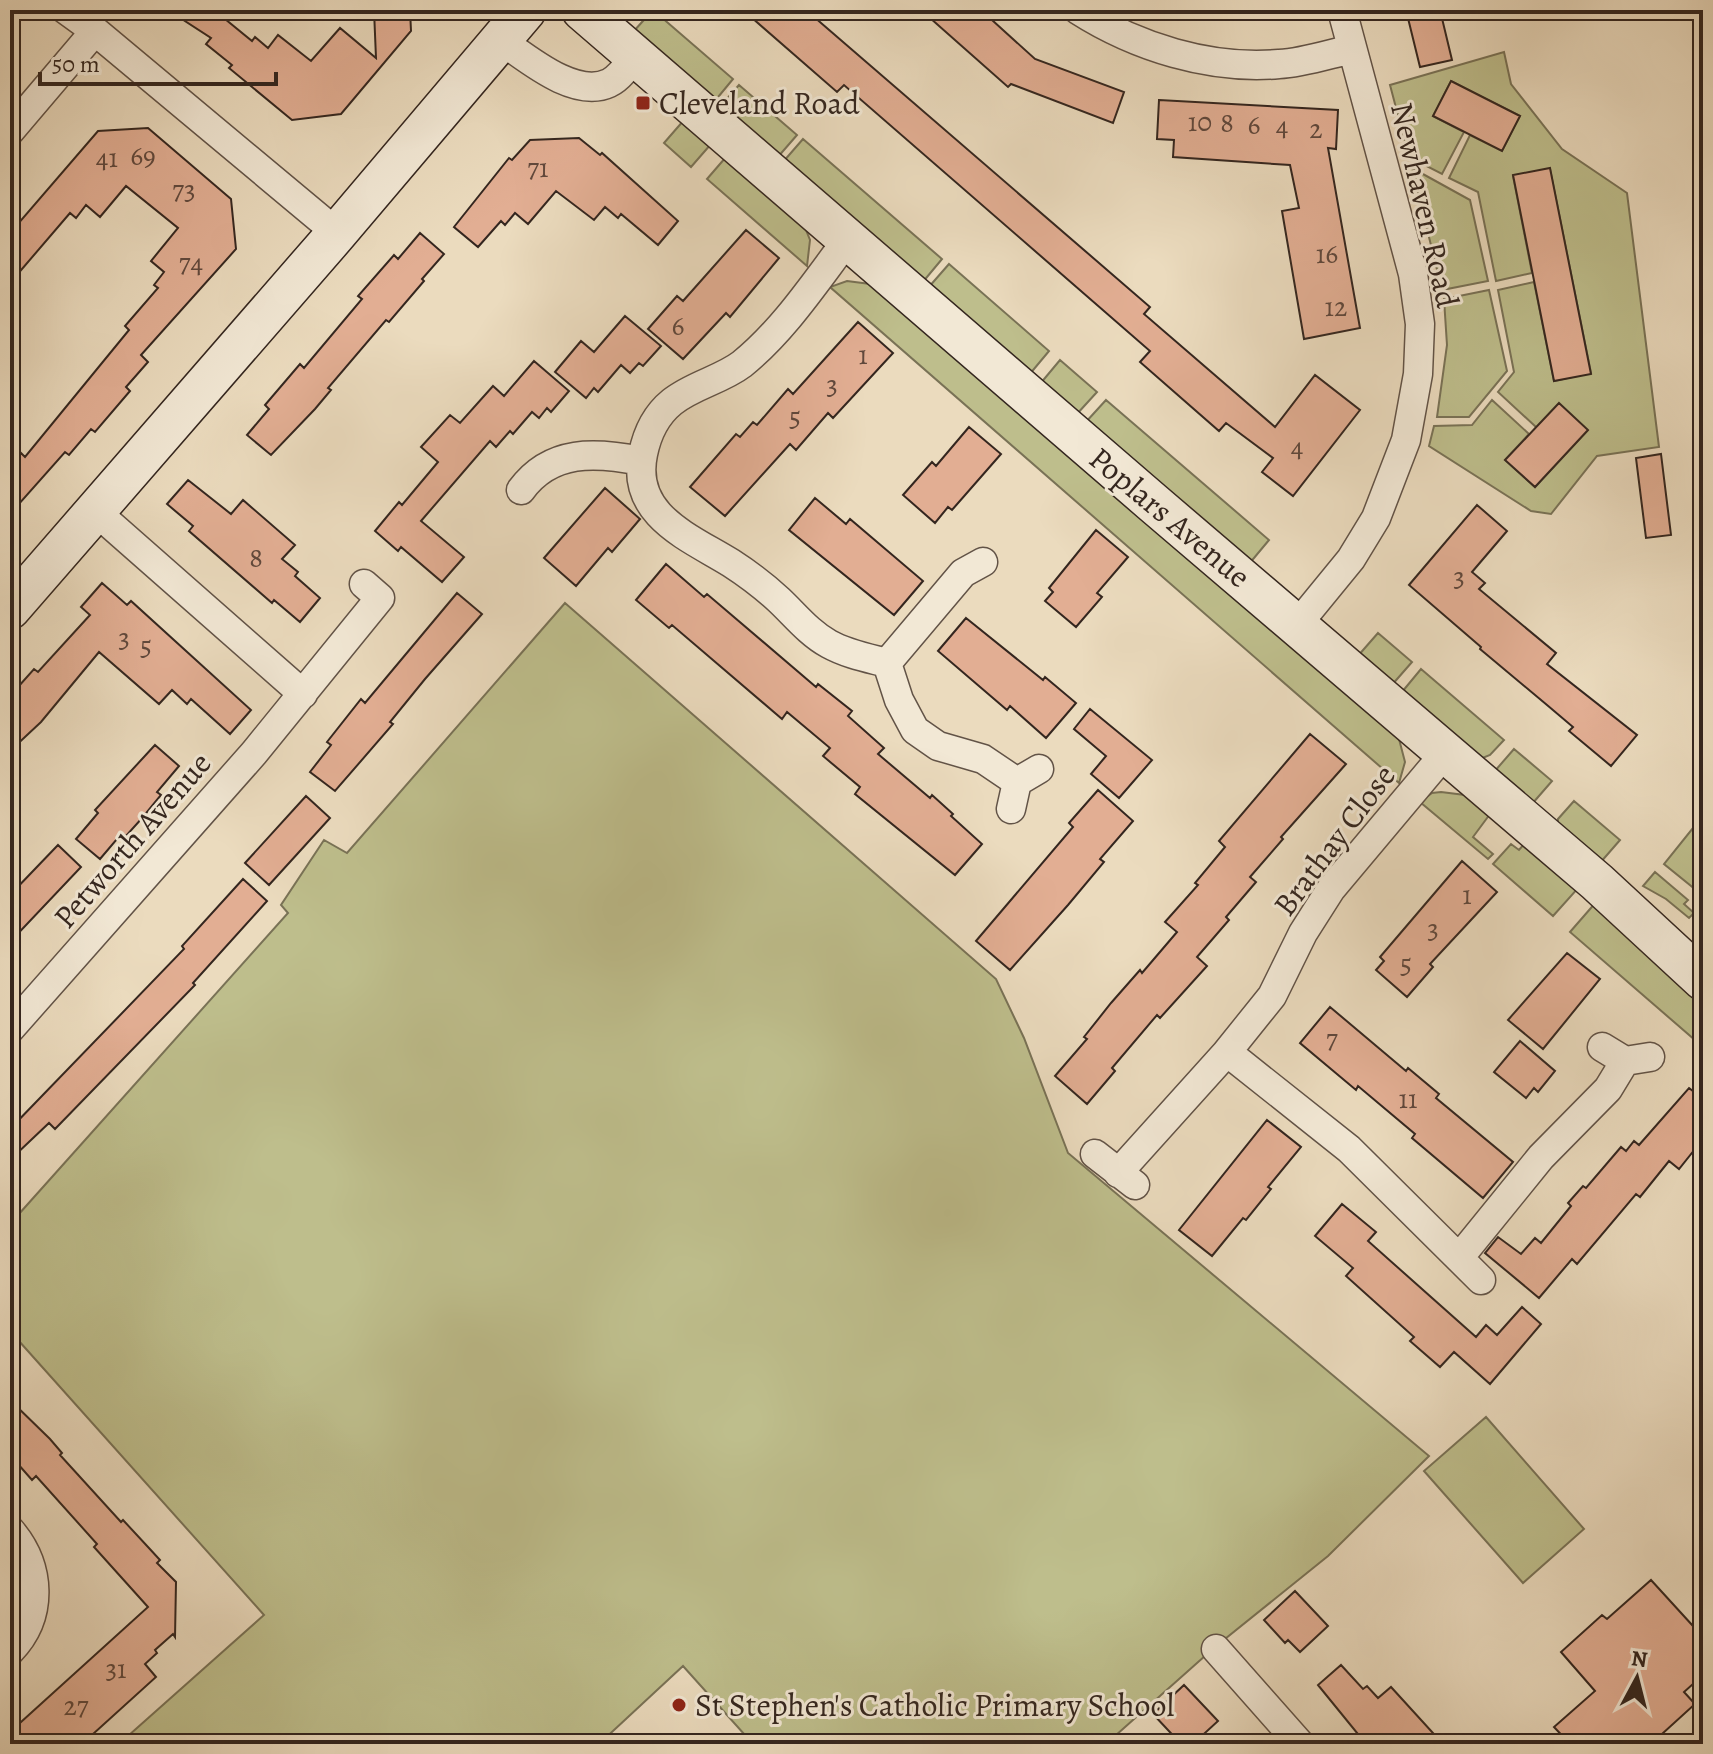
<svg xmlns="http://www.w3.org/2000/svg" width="1713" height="1754" viewBox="0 0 1713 1754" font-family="Alegreya,serif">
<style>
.green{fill:#bebe8c;stroke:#797256;stroke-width:2}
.building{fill:#e2ae93;stroke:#34261f;stroke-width:2}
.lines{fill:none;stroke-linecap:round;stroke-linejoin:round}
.street-casing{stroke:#625347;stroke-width:31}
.secondary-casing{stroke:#34261f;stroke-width:43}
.street{stroke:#f2e8d5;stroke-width:28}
.secondary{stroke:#f2e8d5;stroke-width:40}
.poi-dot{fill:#8f2418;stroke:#f2e8d5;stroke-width:3}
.labels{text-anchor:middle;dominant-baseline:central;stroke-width:6;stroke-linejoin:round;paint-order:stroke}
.number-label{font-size:28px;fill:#60483c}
.poi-label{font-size:32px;fill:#34261f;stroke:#f2e8d5;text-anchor:start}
.street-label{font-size:32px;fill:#34261f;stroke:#f2e8d5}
</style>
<rect width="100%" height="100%" fill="#ebdbbe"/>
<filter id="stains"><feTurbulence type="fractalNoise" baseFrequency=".0025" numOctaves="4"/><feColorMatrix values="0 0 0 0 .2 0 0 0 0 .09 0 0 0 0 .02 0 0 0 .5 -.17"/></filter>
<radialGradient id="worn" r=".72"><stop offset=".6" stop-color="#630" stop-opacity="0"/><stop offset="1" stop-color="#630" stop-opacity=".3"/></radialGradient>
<path class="green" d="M 653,10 L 733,79 L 714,102 L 633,32 Z
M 1504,52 L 1511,84 L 1562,149 L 1627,193 L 1659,447 L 1597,456 L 1551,514 L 1531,511 L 1429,446 L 1434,426 L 1472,425 L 1492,400 L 1529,434 L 1505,460 L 1535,487 L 1587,431 L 1536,427 L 1498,392 L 1514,372 L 1498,290 L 1534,282 L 1554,381 L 1591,373 L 1550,169 L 1513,176 L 1532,273 L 1496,281 L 1478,192 L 1449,178 L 1470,135 L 1502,151 L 1520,116 L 1451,81 L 1433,116 L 1464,132 L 1442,174 L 1409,157 L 1390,85 Z
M 739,85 L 797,135 L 777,158 L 719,108 Z
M 684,120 L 711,144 L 691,167 L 664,143 Z
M 803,139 L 942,259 L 922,283 L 783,162 Z
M 726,157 L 804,225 L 810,240 L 807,266 L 707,179 Z
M 1412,168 L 1470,200 L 1488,281 L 1442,290 Z
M 949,264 L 1049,351 L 1029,375 L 928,288 Z
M 847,281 L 870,284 L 1399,739 L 1405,762 L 1399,783 L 830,287 Z
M 1489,290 L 1507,371 L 1469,417 L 1437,417 L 1447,345 L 1444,299 Z
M 1060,360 L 1097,392 L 1076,415 L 1040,384 Z
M 1106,400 L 1269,540 L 1249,564 L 1085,423 Z
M 565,603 L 996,979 L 1024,1038 L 1068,1153 L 1429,1456 L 1328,1556 L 1215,1647 L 1106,1744 L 753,1744 L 683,1666 L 599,1744 L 119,1744 L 264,1615 L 10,1331 L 10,1224 L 288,913 L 281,905 L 324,840 L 347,853 Z
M 1378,633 L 1412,662 L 1391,686 L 1357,657 Z
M 1421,669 L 1504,740 L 1490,755 L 1480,759 L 1402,692 Z
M 1514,749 L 1552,781 L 1532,804 L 1494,772 Z
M 1441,792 L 1465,795 L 1490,814 L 1473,837 L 1493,854 L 1488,859 L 1420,802 L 1432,793 Z
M 1574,801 L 1620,840 L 1600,863 L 1558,827 L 1558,819 Z
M 1697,823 L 1703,828 L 1703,891 L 1701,894 L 1664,864 Z
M 1525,843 L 1580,886 L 1553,916 L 1493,864 L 1511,844 L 1519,850 Z
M 1655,872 L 1688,900 L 1684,904 L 1694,913 L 1689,918 L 1666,899 L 1643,886 Z
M 1597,901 L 1703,1001 L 1703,1047 L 1570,932 Z
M 1486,1417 L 1584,1529 L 1523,1583 L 1424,1471 Z"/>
<path class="building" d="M 168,10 L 214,10 L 252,41 L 255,37 L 268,48 L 278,35 L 311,61 L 340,28 L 376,58 L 374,10 L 410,10 L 411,31 L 341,114 L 292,120 L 229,68 L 232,65 L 206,44 L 211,38 Z
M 743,10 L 806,10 L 1150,307 L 1144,314 L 1275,427 L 1315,375 L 1360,410 L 1293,496 L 1262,472 L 1273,458 L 1226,423 L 1219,431 L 1140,362 L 1150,351 L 844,85 L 837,92 Z
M 921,10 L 981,10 L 1035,59 L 1124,92 L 1113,123 L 1011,84 L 1008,87 Z
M 1406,10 L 1440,10 L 1452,60 L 1420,67 Z
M 1451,81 L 1520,116 L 1502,151 L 1433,116 Z
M 1159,100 L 1338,110 L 1336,149 L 1328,148 L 1360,328 L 1304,339 L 1282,211 L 1299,208 L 1290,165 L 1173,157 L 1174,140 L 1157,139 Z
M 148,128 L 231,199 L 236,249 L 141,355 L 148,362 L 126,387 L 130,391 L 95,432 L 91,429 L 69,455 L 65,452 L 10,514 L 10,466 L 21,453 L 25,457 L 129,330 L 125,326 L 158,288 L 154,285 L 164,272 L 151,261 L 178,228 L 126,186 L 100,217 L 86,205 L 76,218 L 70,213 L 10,283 L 10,233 L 98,131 Z
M 579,138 L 600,155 L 602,153 L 678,221 L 658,245 L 621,214 L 618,218 L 605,207 L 594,220 L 556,191 L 528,224 L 515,213 L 505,225 L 501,221 L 478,247 L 454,227 L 509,158 L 512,160 L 530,140 Z
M 1550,168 L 1591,374 L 1554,381 L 1513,175 Z
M 746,230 L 779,258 L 730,317 L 726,313 L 683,359 L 648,329 L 677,296 L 683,301 Z
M 420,233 L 444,254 L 422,279 L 424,281 L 389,322 L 386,320 L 328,388 L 331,390 L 315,409 L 271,455 L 247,435 L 269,409 L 265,405 L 300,364 L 304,368 L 362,299 L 358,296 L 394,255 L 398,259 Z
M 625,316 L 661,346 L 643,366 L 639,363 L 630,373 L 621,365 L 598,392 L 594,388 L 586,398 L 555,372 L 581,341 L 594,352 Z
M 858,322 L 893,353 L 833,418 L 828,413 L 796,450 L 790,444 L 725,516 L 690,487 L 736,434 L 740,437 L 753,422 L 757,425 L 788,389 L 793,394 Z
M 534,361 L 569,391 L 551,412 L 547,408 L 539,418 L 532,412 L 513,434 L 510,431 L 496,447 L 490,441 L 421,521 L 464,557 L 442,582 L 401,547 L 398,551 L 375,531 L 399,502 L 402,505 L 438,462 L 421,447 L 450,415 L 460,423 L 493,386 L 504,396 Z
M 1559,403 L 1588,430 L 1535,487 L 1505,460 Z
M 969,427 L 1001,454 L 952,510 L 948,507 L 935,523 L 903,495 L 932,462 L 936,466 Z
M 1661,454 L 1671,535 L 1646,538 L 1636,458 Z
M 188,480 L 231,514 L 243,500 L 295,545 L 282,559 L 298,572 L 295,576 L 320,598 L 300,622 L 274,600 L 272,603 L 189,531 L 193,526 L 167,504 Z
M 605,488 L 640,519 L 612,552 L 608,548 L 576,586 L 544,558 Z
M 815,498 L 846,524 L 850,519 L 923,581 L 894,615 L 789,530 Z
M 1477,505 L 1507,531 L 1472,572 L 1485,583 L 1479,589 L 1556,653 L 1547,664 L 1637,735 L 1611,766 L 1569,731 L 1573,727 L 1547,705 L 1480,649 L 1481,647 L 1409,585 Z
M 1096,530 L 1128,557 L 1097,593 L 1102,597 L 1076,627 L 1045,601 L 1053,592 L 1049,588 Z
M 666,564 L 704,597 L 707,594 L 816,687 L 818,684 L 852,711 L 848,716 L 884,748 L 878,754 L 930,798 L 932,795 L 953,814 L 951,816 L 982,844 L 955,875 L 855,794 L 860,787 L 823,756 L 830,748 L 787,712 L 782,719 L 672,625 L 669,628 L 636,600 Z
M 102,583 L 127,605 L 131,601 L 251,710 L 230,734 L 191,699 L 187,704 L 172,690 L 159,704 L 99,652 L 41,722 L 10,751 L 10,696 L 34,669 L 38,672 L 90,615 L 81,607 Z
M 457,593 L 482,614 L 425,679 L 390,722 L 393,724 L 335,791 L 310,772 L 331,745 L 327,742 L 361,699 L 365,703 Z
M 966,618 L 1043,680 L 1045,677 L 1076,703 L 1046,738 L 1010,706 L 1007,710 L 938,651 Z
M 1090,709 L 1152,760 L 1119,798 L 1091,774 L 1106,756 L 1074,729 Z
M 1310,734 L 1346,764 L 1281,837 L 1283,839 L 1250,877 L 1256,882 L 1226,917 L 1229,920 L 1197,957 L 1207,966 L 1160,1018 L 1157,1015 L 1112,1068 L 1115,1071 L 1087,1104 L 1055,1076 L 1087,1039 L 1084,1037 L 1111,1003 L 1140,970 L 1142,973 L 1177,932 L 1165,922 L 1198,885 L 1195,883 L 1225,847 L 1219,841 Z
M 155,745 L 179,766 L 157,792 L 161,795 L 143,817 L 126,836 L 122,833 L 100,859 L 76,839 L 98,813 L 95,810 Z
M 1098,790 L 1133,821 L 1100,859 L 1104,862 L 1068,905 L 1010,970 L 976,941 L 1073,827 L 1069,823 Z
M 306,796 L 330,818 L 269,885 L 245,863 Z
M 58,845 L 81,867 L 10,942 L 10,895 Z
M 1462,861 L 1497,892 L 1430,964 L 1433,967 L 1407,997 L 1376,970 L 1384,961 L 1380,957 Z
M 243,879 L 267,901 L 193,983 L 195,985 L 55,1129 L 49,1123 L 10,1160 L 10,1129 L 184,949 L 182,946 Z
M 1567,953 L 1600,979 L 1543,1049 L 1508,1020 Z
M 1330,1007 L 1406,1071 L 1408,1068 L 1439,1094 L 1436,1098 L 1513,1162 L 1483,1198 L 1412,1138 L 1415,1134 L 1358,1086 L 1356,1090 L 1300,1043 Z
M 1520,1041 L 1555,1071 L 1538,1092 L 1534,1088 L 1526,1098 L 1494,1072 Z
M 1689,1088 L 1703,1099 L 1703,1139 L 1679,1169 L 1669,1161 L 1640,1197 L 1636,1194 L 1577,1264 L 1572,1259 L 1539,1298 L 1485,1253 L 1498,1237 L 1521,1254 L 1535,1238 L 1541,1243 L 1571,1206 L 1568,1203 L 1583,1186 L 1586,1188 L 1621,1147 L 1626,1151 L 1634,1141 L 1639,1145 Z
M 1267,1120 L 1301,1147 L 1268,1187 L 1271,1189 L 1246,1220 L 1243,1218 L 1212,1256 L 1179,1230 Z
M 1342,1204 L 1376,1232 L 1368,1241 L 1476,1337 L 1486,1325 L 1497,1335 L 1522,1307 L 1541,1324 L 1490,1384 L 1454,1352 L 1440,1367 L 1410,1341 L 1414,1337 L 1346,1276 L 1353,1268 L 1315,1236 Z
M 10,1400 L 50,1439 L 62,1453 L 60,1455 L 121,1522 L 123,1520 L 148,1547 L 160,1560 L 157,1563 L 176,1582 L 175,1637 L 173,1634 L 155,1650 L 157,1653 L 145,1664 L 156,1677 L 82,1744 L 10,1744 L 10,1732 L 148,1607 L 94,1547 L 97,1544 L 36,1476 L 32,1480 L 10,1455 Z
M 1651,1580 L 1703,1637 L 1703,1675 L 1684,1692 L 1695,1704 L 1651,1744 L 1570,1744 L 1554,1727 L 1595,1691 L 1561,1652 L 1602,1615 L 1607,1619 Z
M 1295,1591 L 1328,1626 L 1300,1652 L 1288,1640 L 1285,1643 L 1264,1620 Z
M 1341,1665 L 1363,1689 L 1367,1686 L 1378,1698 L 1391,1687 L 1443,1744 L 1366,1744 L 1318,1685 Z
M 1184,1685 L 1218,1721 L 1193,1744 L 1181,1744 L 1153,1714 Z"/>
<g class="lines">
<defs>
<path id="street" d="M 66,10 L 95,31 L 337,233
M 1078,10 C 1136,47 1210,70 1279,64 C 1303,63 1329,54 1352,49
M 502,41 C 528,59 575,99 609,83 C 621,77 628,65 635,55
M 10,131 L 95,31
M 848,239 C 816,281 784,330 742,364 C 721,380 693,385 672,402 C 656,415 647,434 643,454 C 630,515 689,537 731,563 C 748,574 764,586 779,600 C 795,615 809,633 829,644 C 847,654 868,658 887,663 L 899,700 L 915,730 L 938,746 L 983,759 L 1017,782
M 521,490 C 551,449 596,452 641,461
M 94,510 L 303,694
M 1297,625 L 1351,559 L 1376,518 L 1406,440 L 1418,374 L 1420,324 L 1413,274 L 1342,10
M 887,663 L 963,573 L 983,562
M 1011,809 L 1017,782 L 1039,769
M 10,1029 L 254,753 L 380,598 L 364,584
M 1602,1047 L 1625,1061 L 1650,1057
M 1227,1052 L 1349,1149 L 1481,1280
M 1095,1154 L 1135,1185
M 1118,1173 L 1227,1052 L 1272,996 L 1303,933 L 1331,889 L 1446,752
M 1459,1258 L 1541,1157 L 1608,1089 L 1625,1061
M 10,1530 C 41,1566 44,1616 10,1651
M 1216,1649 L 1300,1744"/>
<path id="secondary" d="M 582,10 L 1152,502 L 1597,882 L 1703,980
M 10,609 L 337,233 L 526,10"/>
</defs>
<use href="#street" class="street-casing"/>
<use href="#secondary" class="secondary-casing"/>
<use href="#street" class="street"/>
<use href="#secondary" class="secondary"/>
</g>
<g class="poi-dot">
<rect x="635" y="95" width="16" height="16" rx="4"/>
<circle cx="679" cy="1705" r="8"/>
</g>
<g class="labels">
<g class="number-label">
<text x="1200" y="122">10</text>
<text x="1227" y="123">8</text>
<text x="1254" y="125">6</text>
<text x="1282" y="126">4</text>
<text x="1316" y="129">2</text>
<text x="143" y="156">69</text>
<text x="107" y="158">41</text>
<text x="538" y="168">71</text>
<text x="184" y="190">73</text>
<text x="1327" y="254">16</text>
<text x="191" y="263">74</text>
<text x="1336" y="307">12</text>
<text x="678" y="326">6</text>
<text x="863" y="355">1</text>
<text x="832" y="385">3</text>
<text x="795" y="417">5</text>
<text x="1297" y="447">4</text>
<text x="256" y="558">8</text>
<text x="1459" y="577">3</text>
<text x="124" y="638">3</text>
<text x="146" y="646">5</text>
<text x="1467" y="895">1</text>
<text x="1433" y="929">3</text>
<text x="1406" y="964">5</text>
<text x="1332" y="1039">7</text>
<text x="1408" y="1099">11</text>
<text x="116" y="1669">31</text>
<text x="76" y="1706">27</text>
</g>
<g class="poi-label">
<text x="659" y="103">Cleveland Road</text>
<text x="695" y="1705">St Stephen's Catholic Primary School</text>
</g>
<g class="street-label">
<text transform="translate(1425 205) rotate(77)">Newhaven Road</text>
<text transform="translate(1170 517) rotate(40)">Poplars Avenue</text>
<text transform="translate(132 840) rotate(-49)">Petworth Avenue</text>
<text transform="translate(1334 840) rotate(-53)">Brathay Close</text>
</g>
</g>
<rect width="1713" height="1754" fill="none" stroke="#ebdbbe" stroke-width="40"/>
<rect x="12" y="12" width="1689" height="1730" fill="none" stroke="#34261f" stroke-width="4"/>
<rect x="20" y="20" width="1673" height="1714" fill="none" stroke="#34261f" stroke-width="2"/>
<g transform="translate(1637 1678) rotate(7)" stroke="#f2e8d5" stroke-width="6" paint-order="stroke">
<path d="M0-6L14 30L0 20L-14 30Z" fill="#34261f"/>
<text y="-12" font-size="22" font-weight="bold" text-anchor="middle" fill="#34261f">N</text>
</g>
<path d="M40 72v12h236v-12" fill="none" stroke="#34261f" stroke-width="4"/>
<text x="52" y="72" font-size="24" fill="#34261f" stroke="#f2e8d5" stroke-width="6" paint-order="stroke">50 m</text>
<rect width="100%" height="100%" filter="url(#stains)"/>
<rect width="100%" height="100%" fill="url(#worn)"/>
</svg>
